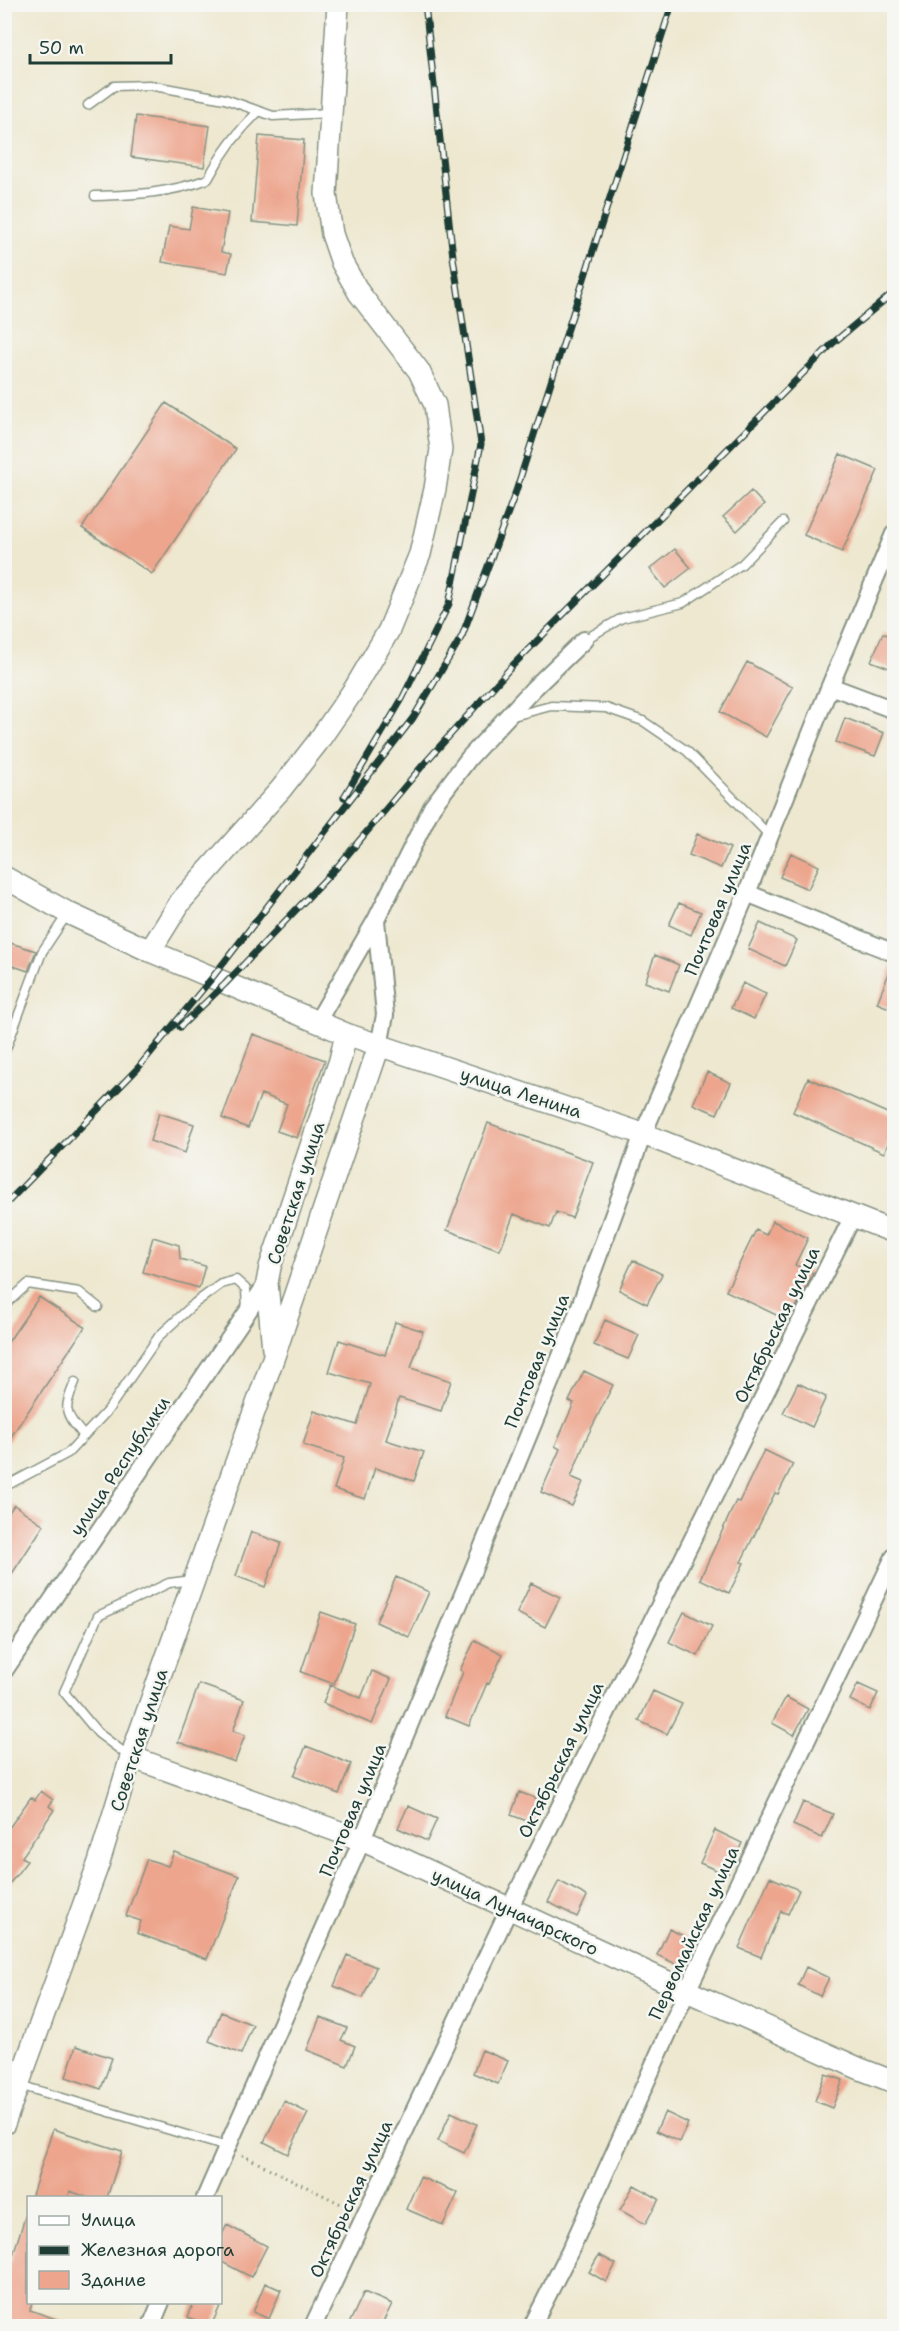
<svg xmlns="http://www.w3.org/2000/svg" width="899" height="2331" viewBox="0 0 899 2331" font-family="'Shantell Sans',sans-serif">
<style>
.building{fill:#eda58d}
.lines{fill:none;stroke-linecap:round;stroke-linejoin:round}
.service-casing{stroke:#869282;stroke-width:11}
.minor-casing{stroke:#869282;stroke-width:20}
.tertiary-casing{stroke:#869282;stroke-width:24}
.path{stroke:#869282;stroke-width:3;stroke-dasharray:1.5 4.5;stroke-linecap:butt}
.service{stroke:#fff;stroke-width:8}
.minor{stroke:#fff;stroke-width:16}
.tertiary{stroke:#fff;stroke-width:21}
.rail-casing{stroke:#1f3d34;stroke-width:7}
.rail{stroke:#f6f6f2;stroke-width:4.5;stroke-dasharray:14;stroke-linecap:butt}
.labels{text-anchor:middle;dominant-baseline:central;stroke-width:5;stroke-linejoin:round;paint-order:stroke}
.street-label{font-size:18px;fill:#1f3d34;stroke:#f6f6f2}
</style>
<rect width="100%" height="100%" fill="#f6f6f2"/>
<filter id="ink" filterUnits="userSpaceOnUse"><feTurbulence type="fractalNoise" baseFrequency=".0167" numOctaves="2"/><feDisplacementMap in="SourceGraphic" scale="12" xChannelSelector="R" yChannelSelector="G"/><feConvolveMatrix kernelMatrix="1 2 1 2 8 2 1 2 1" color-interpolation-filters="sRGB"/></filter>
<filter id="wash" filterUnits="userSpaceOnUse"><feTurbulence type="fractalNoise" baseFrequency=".008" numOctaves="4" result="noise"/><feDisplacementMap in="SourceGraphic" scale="24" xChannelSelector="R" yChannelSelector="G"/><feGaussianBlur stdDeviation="1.35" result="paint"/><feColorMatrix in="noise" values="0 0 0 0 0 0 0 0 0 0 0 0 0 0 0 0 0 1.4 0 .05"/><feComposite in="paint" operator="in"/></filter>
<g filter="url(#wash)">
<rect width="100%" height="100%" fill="#eee8d0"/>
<g id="blocks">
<path class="building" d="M 136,116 L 210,126 L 204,167 L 131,157 Z
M 259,136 L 304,140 L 297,226 L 252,222 Z
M 193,207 L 228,213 L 221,252 L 231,254 L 227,273 L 162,262 L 169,226 L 189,229 Z
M 166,403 L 236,449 L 152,574 L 82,528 Z
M 840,454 L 878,470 L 842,552 L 804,535 Z
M 751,491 L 764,505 L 737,531 L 723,517 Z
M 675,549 L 691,568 L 665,588 L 650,569 Z
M 883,633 L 894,638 L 894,670 L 871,661 Z
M 747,662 L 793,687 L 766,737 L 720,712 Z
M 845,718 L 884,733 L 875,756 L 836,742 Z
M 697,834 L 730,848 L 721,868 L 689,855 Z
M 791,853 L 819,866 L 808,889 L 780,877 Z
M 679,903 L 701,912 L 691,935 L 669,925 Z
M 760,923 L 797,940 L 785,966 L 748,949 Z
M 4,941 L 36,951 L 28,971 L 4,963 Z
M 655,955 L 679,965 L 669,991 L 645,982 Z
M 893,963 L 894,963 L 894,1010 L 877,1003 Z
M 743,983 L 766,994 L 754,1019 L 731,1008 Z
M 253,1034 L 325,1060 L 297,1138 L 277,1131 L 287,1104 L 261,1094 L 248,1128 L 222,1118 Z
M 707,1072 L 731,1083 L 717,1114 L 693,1104 Z
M 808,1078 L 894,1116 L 894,1129 L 884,1153 L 793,1112 Z
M 159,1113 L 194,1124 L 185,1153 L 150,1141 Z
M 488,1123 L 593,1162 L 572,1218 L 556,1212 L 550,1228 L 514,1214 L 500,1250 L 447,1230 Z
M 773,1221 L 808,1238 L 795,1265 L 813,1273 L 789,1321 L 726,1291 L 756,1230 L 766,1235 Z
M 153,1237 L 179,1245 L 180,1259 L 205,1266 L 199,1288 L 143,1272 Z
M 633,1260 L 662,1274 L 647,1304 L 619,1290 Z
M 39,1297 L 85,1327 L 4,1447 L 4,1348 Z
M 605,1320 L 639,1335 L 628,1359 L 594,1345 Z
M 395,1322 L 423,1331 L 411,1368 L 451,1381 L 441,1411 L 399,1398 L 386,1440 L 424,1452 L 414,1481 L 375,1468 L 365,1499 L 334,1489 L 344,1458 L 303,1445 L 314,1411 L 357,1425 L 370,1384 L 329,1372 L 339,1340 L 385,1355 Z
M 584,1371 L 613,1385 L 587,1437 L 571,1477 L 583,1482 L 572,1506 L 541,1492 L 560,1449 L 555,1446 L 574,1403 L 569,1401 Z
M 798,1383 L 826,1397 L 812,1427 L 783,1413 Z
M 764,1450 L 793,1464 L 778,1494 L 775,1493 L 741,1562 L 744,1563 L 729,1593 L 700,1579 L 736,1501 L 739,1502 Z
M 14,1505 L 44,1525 L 4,1586 L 4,1519 Z
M 251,1532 L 281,1543 L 265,1587 L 236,1576 Z
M 396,1577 L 429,1592 L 409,1637 L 376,1622 Z
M 531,1583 L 560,1597 L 545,1627 L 517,1613 Z
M 321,1612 L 355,1624 L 334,1684 L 301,1672 Z
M 684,1612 L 712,1626 L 698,1656 L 669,1642 Z
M 475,1640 L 503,1654 L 489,1684 L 487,1683 L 469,1726 L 445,1716 L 463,1672 L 460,1670 Z
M 372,1671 L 391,1679 L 372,1724 L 323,1703 L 330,1685 L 361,1698 Z
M 199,1684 L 244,1700 L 233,1731 L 245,1735 L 235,1762 L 178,1742 Z
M 858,1684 L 878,1693 L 870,1710 L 850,1700 Z
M 653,1691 L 682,1704 L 667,1734 L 639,1721 Z
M 786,1697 L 808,1709 L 794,1735 L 772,1723 Z
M 306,1746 L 351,1764 L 339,1794 L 294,1776 Z
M 41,1791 L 53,1800 L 49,1806 L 54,1810 L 22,1857 L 27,1861 L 4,1891 L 4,1835 L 31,1797 L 35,1800 Z
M 519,1792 L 543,1801 L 535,1824 L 511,1815 Z
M 803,1802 L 833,1814 L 822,1838 L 793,1825 Z
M 408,1806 L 437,1819 L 427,1841 L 398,1828 Z
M 715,1830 L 742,1843 L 727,1875 L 700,1863 Z
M 174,1852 L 239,1876 L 207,1959 L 137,1933 L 141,1921 L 126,1916 L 147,1859 L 168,1866 Z
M 770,1877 L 799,1890 L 788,1914 L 781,1911 L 761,1957 L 739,1948 Z
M 559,1881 L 587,1896 L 577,1917 L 548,1902 Z
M 669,1929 L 696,1942 L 684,1968 L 657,1955 Z
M 347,1955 L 376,1967 L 363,1998 L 334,1986 Z
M 806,1967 L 829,1978 L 820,1996 L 798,1985 Z
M 221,2012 L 253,2025 L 241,2054 L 209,2041 Z
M 320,2017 L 347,2028 L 341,2040 L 355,2046 L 347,2066 L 307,2050 Z
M 76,2046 L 112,2058 L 101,2089 L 66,2077 Z
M 482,2050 L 508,2061 L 498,2084 L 473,2073 Z
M 825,2074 L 843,2080 L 832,2108 L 815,2101 Z
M 284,2101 L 308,2113 L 288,2154 L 264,2142 Z
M 451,2112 L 477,2124 L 464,2153 L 438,2141 Z
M 665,2112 L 688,2123 L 679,2142 L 656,2131 Z
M 53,2129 L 122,2151 L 107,2198 L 89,2198 L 70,2191 L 68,2198 L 31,2198 Z
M 420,2177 L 458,2193 L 443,2225 L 406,2209 Z
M 634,2185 L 659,2199 L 645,2224 L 620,2210 Z
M 26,2214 L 28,2214 L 28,2302 L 32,2302 L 30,2310 L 70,2324 L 69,2326 L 4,2326 L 4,2283 Z
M 227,2225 L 267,2246 L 251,2277 L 220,2261 L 220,2238 Z
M 599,2255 L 616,2264 L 606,2282 L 589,2272 Z
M 265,2283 L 281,2290 L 269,2319 L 253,2312 Z
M 364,2292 L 392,2304 L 381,2326 L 348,2326 Z
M 194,2302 L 222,2302 L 211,2326 L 188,2317 Z"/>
</g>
</g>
<g filter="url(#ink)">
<use href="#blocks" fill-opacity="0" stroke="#869282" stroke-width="1.5"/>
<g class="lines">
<defs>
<path id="service" d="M 88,105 L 114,86 L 149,85 L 225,99 L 273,116 L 330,113
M 95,196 C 135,195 171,193 208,179 C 222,152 237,132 259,111
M 584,640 L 622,618 L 683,603 L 742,564 L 783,522
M 513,716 L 551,706 L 606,708 L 643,721 L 687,751 L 770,836
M 4,1054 L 42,952 L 68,913
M 4,1306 L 28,1284 L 79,1292 L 98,1307
M 75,1382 C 63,1411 64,1412 84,1436
M 4,1487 L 68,1453 L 108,1410 L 159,1336 L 195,1303 L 221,1284 L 236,1280 L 246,1289 L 247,1310
M 130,1757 L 98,1733 L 64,1692 L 98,1616 L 169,1583 L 192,1580
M 19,2085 L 227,2147"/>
<path id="minor" d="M 830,686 L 894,710
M 747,893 L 894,953
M 376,920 L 385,1015 L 379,1046
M 317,1022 L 376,920 L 432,807 L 469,758 L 534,688 L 584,640
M 4,1671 L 267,1283
M 205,2198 L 362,1840 L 568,1339 L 643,1134 L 747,893 L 830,686 L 894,534
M 151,2326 L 161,2302
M 313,2326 L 509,1909 L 853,1216
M 532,2326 L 570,2251 L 687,1991 L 894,1557"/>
<path id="tertiary" d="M 4,877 L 68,913 L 150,951 L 346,1034 L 643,1134 L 894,1232
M 150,951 L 181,901 L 281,789 L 317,743 L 355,688 L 389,630 L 420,554 L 435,489 L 441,449 L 435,405 L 419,371 L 359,293 L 342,263 L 332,234 L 326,194 L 338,4
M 273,1349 L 267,1283 L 270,1267 L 340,1060 L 346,1034
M 131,1757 L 362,1840 L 687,1991 L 858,2068 L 894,2082
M 4,2124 L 99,1862 L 131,1757 L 274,1356 L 379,1046"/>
</defs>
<use href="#service" class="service-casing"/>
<use href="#minor" class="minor-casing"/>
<use href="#tertiary" class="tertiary-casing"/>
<path class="path" d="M 242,2155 L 349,2208"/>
<use href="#service" class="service"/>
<use href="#minor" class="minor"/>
<use href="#tertiary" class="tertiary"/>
<defs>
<path id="rail" d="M 344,797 L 402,699 L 449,604 L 481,444 L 453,257 L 425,4
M 180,1027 L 225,984 L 338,866 L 423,765 L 513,665 L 833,343 L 894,292
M 4,1206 L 138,1068 L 212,978 L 413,718 L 462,636 L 516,491 L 672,4"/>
</defs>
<use href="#rail" class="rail-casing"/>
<use href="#rail" class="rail"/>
</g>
</g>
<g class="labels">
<g class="street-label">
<text transform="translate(718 909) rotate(-67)">Почтовая улица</text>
<text transform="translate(521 1093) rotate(18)">улица Ленина</text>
<text transform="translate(296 1193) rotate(-72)">Советская улица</text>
<text transform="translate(777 1325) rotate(-64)">Октябрьская улица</text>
<text transform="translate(537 1361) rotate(-68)">Почтовая улица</text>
<text transform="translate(120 1466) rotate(-56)">улица Республики</text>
<text transform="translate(139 1740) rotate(-72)">Советская улица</text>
<text transform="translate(561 1760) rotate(-64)">Октябрьская улица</text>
<text transform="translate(353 1810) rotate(-67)">Почтовая улица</text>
<text transform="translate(515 1912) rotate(25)">улица Луначарского</text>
<text transform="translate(694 1933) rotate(-65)">Первомайская улица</text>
<text transform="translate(351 2199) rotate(-65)">Октябрьская улица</text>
</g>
</g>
<rect width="899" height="2331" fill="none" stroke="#f6f6f2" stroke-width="24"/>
<rect x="27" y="2196" width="195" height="108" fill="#f6f6f2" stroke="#a0aca6" stroke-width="1.5"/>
<rect x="39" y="2216" width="30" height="9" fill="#ffffff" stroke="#a0aca6" stroke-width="1.5"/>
<text x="81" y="2226" font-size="18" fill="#1f3d34">Улица</text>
<rect x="39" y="2246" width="30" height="9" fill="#1f3d34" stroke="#a0aca6" stroke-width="1.5"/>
<text x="81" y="2256" font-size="18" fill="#1f3d34">Железная дорога</text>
<rect x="39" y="2271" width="30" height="18" fill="#eda58d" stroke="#a0aca6" stroke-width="1.5"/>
<text x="81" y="2286" font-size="18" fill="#1f3d34">Здание</text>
<path d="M30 54v9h141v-9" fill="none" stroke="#1f3d34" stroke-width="3"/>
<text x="39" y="54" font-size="18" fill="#1f3d34" stroke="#f6f6f2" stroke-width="4.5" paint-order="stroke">50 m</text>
</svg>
